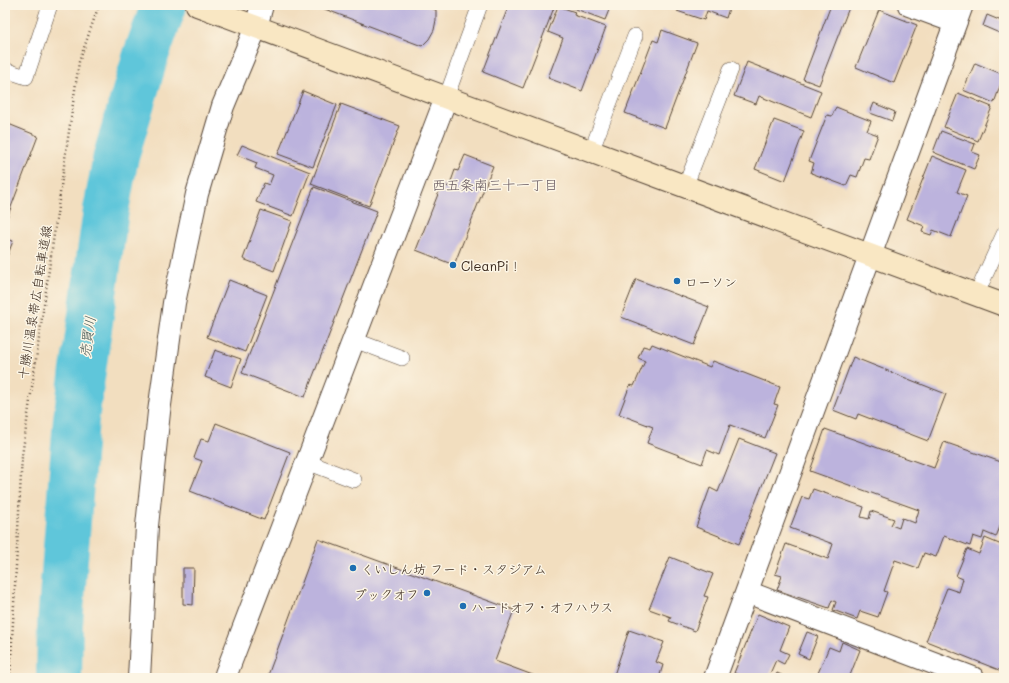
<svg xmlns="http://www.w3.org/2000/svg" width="1009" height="683" viewBox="0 0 1009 683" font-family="Mali,'Klee One',sans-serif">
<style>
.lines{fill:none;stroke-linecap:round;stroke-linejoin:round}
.river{stroke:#5ec6da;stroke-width:46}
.building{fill:#bcb3dd}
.lane-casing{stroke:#564536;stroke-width:16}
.street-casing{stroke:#564536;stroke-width:24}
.secondary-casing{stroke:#564536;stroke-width:24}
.path{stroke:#564536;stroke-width:2.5;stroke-dasharray:1 3;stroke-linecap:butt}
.lane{stroke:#fff;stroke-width:15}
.street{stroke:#fff;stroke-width:22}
.secondary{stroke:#f9e7c3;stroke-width:22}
.poi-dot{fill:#1f6fb2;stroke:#fcf5e5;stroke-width:1.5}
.labels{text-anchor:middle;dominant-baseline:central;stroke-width:3;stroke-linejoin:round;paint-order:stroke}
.poi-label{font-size:13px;fill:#3b2a1e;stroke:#fcf5e5;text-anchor:start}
.street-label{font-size:13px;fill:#3b2a1e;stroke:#fcf5e5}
.neighbourhood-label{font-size:14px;fill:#685a61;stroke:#fcf5e5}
.water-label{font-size:14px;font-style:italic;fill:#465956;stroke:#fcf5e5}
</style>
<rect width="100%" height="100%" fill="#fcf5e5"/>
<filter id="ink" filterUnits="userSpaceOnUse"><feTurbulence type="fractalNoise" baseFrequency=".025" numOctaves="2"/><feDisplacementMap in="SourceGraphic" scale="8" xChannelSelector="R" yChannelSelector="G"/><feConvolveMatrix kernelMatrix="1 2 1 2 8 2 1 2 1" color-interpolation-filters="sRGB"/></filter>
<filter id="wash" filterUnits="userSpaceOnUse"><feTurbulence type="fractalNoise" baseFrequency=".012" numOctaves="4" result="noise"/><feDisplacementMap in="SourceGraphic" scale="16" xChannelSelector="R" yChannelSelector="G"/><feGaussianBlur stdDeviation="0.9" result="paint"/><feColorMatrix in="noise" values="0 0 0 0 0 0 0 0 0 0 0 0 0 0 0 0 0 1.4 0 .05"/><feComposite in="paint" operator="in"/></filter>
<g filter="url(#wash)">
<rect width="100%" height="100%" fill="#f2debf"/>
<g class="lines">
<path class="river" d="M 59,678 L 60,624 L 76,419 L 106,210 L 116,156 L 146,55 L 164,5"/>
</g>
<g id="blocks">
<path class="building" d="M 5,5 L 10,5 L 5,18 Z
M 314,5 L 424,5 L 436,10 L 436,20 L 434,30 L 429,39 L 422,46 Z
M 509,5 L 555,5 L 523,88 L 483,72 Z
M 565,5 L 611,5 L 605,20 Z
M 680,5 L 730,5 L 726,18 L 707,11 L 704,20 L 677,11 Z
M 831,5 L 850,5 L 819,85 L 803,79 Z
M 558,6 L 575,12 L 574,15 L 606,27 L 582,91 L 548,78 L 563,38 L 548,32 Z
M 879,10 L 917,25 L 894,83 L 856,67 Z
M 987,15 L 1004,22 L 1004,35 L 983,26 Z
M 662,30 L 697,43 L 665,128 L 625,113 L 653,40 L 658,42 Z
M 747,62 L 821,91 L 811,117 L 759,96 L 756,104 L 734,96 Z
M 975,63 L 1004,75 L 994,103 L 963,90 Z
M 303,91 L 337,105 L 313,167 L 278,154 Z
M 958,93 L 992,107 L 978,141 L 944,127 Z
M 874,103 L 895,112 L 892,121 L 870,113 Z
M 341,104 L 400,126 L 369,206 L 311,184 Z
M 836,107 L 871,121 L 867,131 L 878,135 L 869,159 L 864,158 L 857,177 L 851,175 L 846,186 L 811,173 L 814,163 L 809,161 L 827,115 L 832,116 Z
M 774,120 L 804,131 L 785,181 L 755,169 Z
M 6,123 L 38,136 L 5,223 L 5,125 Z
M 941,131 L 975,144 L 972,152 L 980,155 L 974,169 L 933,152 Z
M 242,145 L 310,172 L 293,216 L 256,202 L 264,183 L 269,185 L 273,175 L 255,168 L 257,163 L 237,155 Z
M 465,155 L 493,166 L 454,265 L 416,250 L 442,184 L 449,187 L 455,170 L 458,171 Z
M 932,156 L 966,170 L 957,192 L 967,196 L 951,237 L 933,230 L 931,235 L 922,232 L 924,226 L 907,219 Z
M 314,187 L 377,211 L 305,397 L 242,373 Z
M 261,210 L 292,221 L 274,271 L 243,259 Z
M 5,238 L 13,241 L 5,262 Z
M 636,279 L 709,307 L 694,345 L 621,317 Z
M 229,280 L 267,295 L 245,352 L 207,337 Z
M 652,344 L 710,367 L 713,361 L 780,387 L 774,404 L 778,405 L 765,438 L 730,425 L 719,455 L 707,450 L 702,464 L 647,443 L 653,427 L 619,414 L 630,385 L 634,386 L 645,361 L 638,358 L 643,346 L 650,348 Z
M 215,350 L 241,359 L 231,387 L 205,377 Z
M 853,357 L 946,394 L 928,441 L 858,414 L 856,419 L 833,410 Z
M 216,423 L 290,452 L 264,520 L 190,491 L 202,461 L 194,458 L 201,439 L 209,441 Z
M 825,429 L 934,468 L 944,442 L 1004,463 L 1004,516 L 996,537 L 984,532 L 982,539 L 973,536 L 970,546 L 944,536 L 936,557 L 924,553 L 918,568 L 895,560 L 884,591 L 887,592 L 878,617 L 860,611 L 857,619 L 833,610 L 836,602 L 832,600 L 829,608 L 777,590 L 782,576 L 775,574 L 786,544 L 828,559 L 833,544 L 790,528 L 802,497 L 809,499 L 813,489 L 864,507 L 861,517 L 869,519 L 871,511 L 894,519 L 891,525 L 899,528 L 902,518 L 915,523 L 919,510 L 810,471 Z
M 739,439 L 775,453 L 739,544 L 696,527 L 710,488 L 718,492 Z
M 985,538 L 1004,546 L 1004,672 L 926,641 L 947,588 L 959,592 L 963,579 L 956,576 L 967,549 L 979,554 Z
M 318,539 L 514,610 L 495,661 L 538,677 L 537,678 L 267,678 Z
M 670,557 L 713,574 L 704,596 L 708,597 L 695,631 L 669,621 L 671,617 L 649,609 Z
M 183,568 L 194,568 L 193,605 L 183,604 Z
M 758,614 L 789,627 L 780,650 L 789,654 L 784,664 L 776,660 L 768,678 L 747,678 L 734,673 Z
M 629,630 L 664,642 L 656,662 L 663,665 L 659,678 L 613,678 Z
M 807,632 L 818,636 L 809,659 L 798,654 Z
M 842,642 L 860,650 L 849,678 L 816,678 L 829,647 L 839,651 Z
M 777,673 L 788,678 L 775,678 Z"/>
</g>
</g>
<g filter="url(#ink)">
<use href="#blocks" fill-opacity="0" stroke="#564536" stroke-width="1"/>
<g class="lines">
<defs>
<path id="lane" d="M 5,70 L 26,77 L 50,5
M 446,98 L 480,5
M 591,152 L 635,36
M 685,187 L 731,69
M 976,295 L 1004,234
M 354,340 L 402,358
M 307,462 L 354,480"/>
<path id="street" d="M 909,5 L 955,22
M 747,592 L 973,678
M 139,678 L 147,526 L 159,412 L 174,303 L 197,194 L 223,106 L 256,27 L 262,5
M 227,678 L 226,674 L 446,98
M 715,678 L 962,5"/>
<path id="secondary" d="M 197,5 L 1004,305"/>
</defs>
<use href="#lane" class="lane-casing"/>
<use href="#street" class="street-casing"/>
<use href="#secondary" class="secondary-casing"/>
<path class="path" d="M 10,678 L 22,456 L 79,62 L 99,5"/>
<use href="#lane" class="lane"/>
<use href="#street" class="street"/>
<use href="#secondary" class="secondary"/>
</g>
</g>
<g class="poi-dot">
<circle cx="453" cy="265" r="4"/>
<circle cx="677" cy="281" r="4"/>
<circle cx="353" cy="568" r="4"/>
<circle cx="427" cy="593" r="4"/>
<circle cx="463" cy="606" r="4"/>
</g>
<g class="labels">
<g class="poi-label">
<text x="461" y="265">CleanPi！</text>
<text x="685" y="281">ローソン</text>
<text x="361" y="568">くいしん坊 フード・スタジアム</text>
<text x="419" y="593" text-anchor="end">ブックオフ</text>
<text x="471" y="606">ハードオフ・オフハウス</text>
</g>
<g class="street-label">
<text transform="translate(34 302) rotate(-81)">十勝川温泉帯広自転車道線</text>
</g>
<g class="neighbourhood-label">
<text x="495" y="184">西五条南三十一丁目</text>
</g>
<g class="water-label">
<text transform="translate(87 337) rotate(-82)">売買川</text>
</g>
</g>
<rect width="1009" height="683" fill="none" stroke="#fcf5e5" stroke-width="20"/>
</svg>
